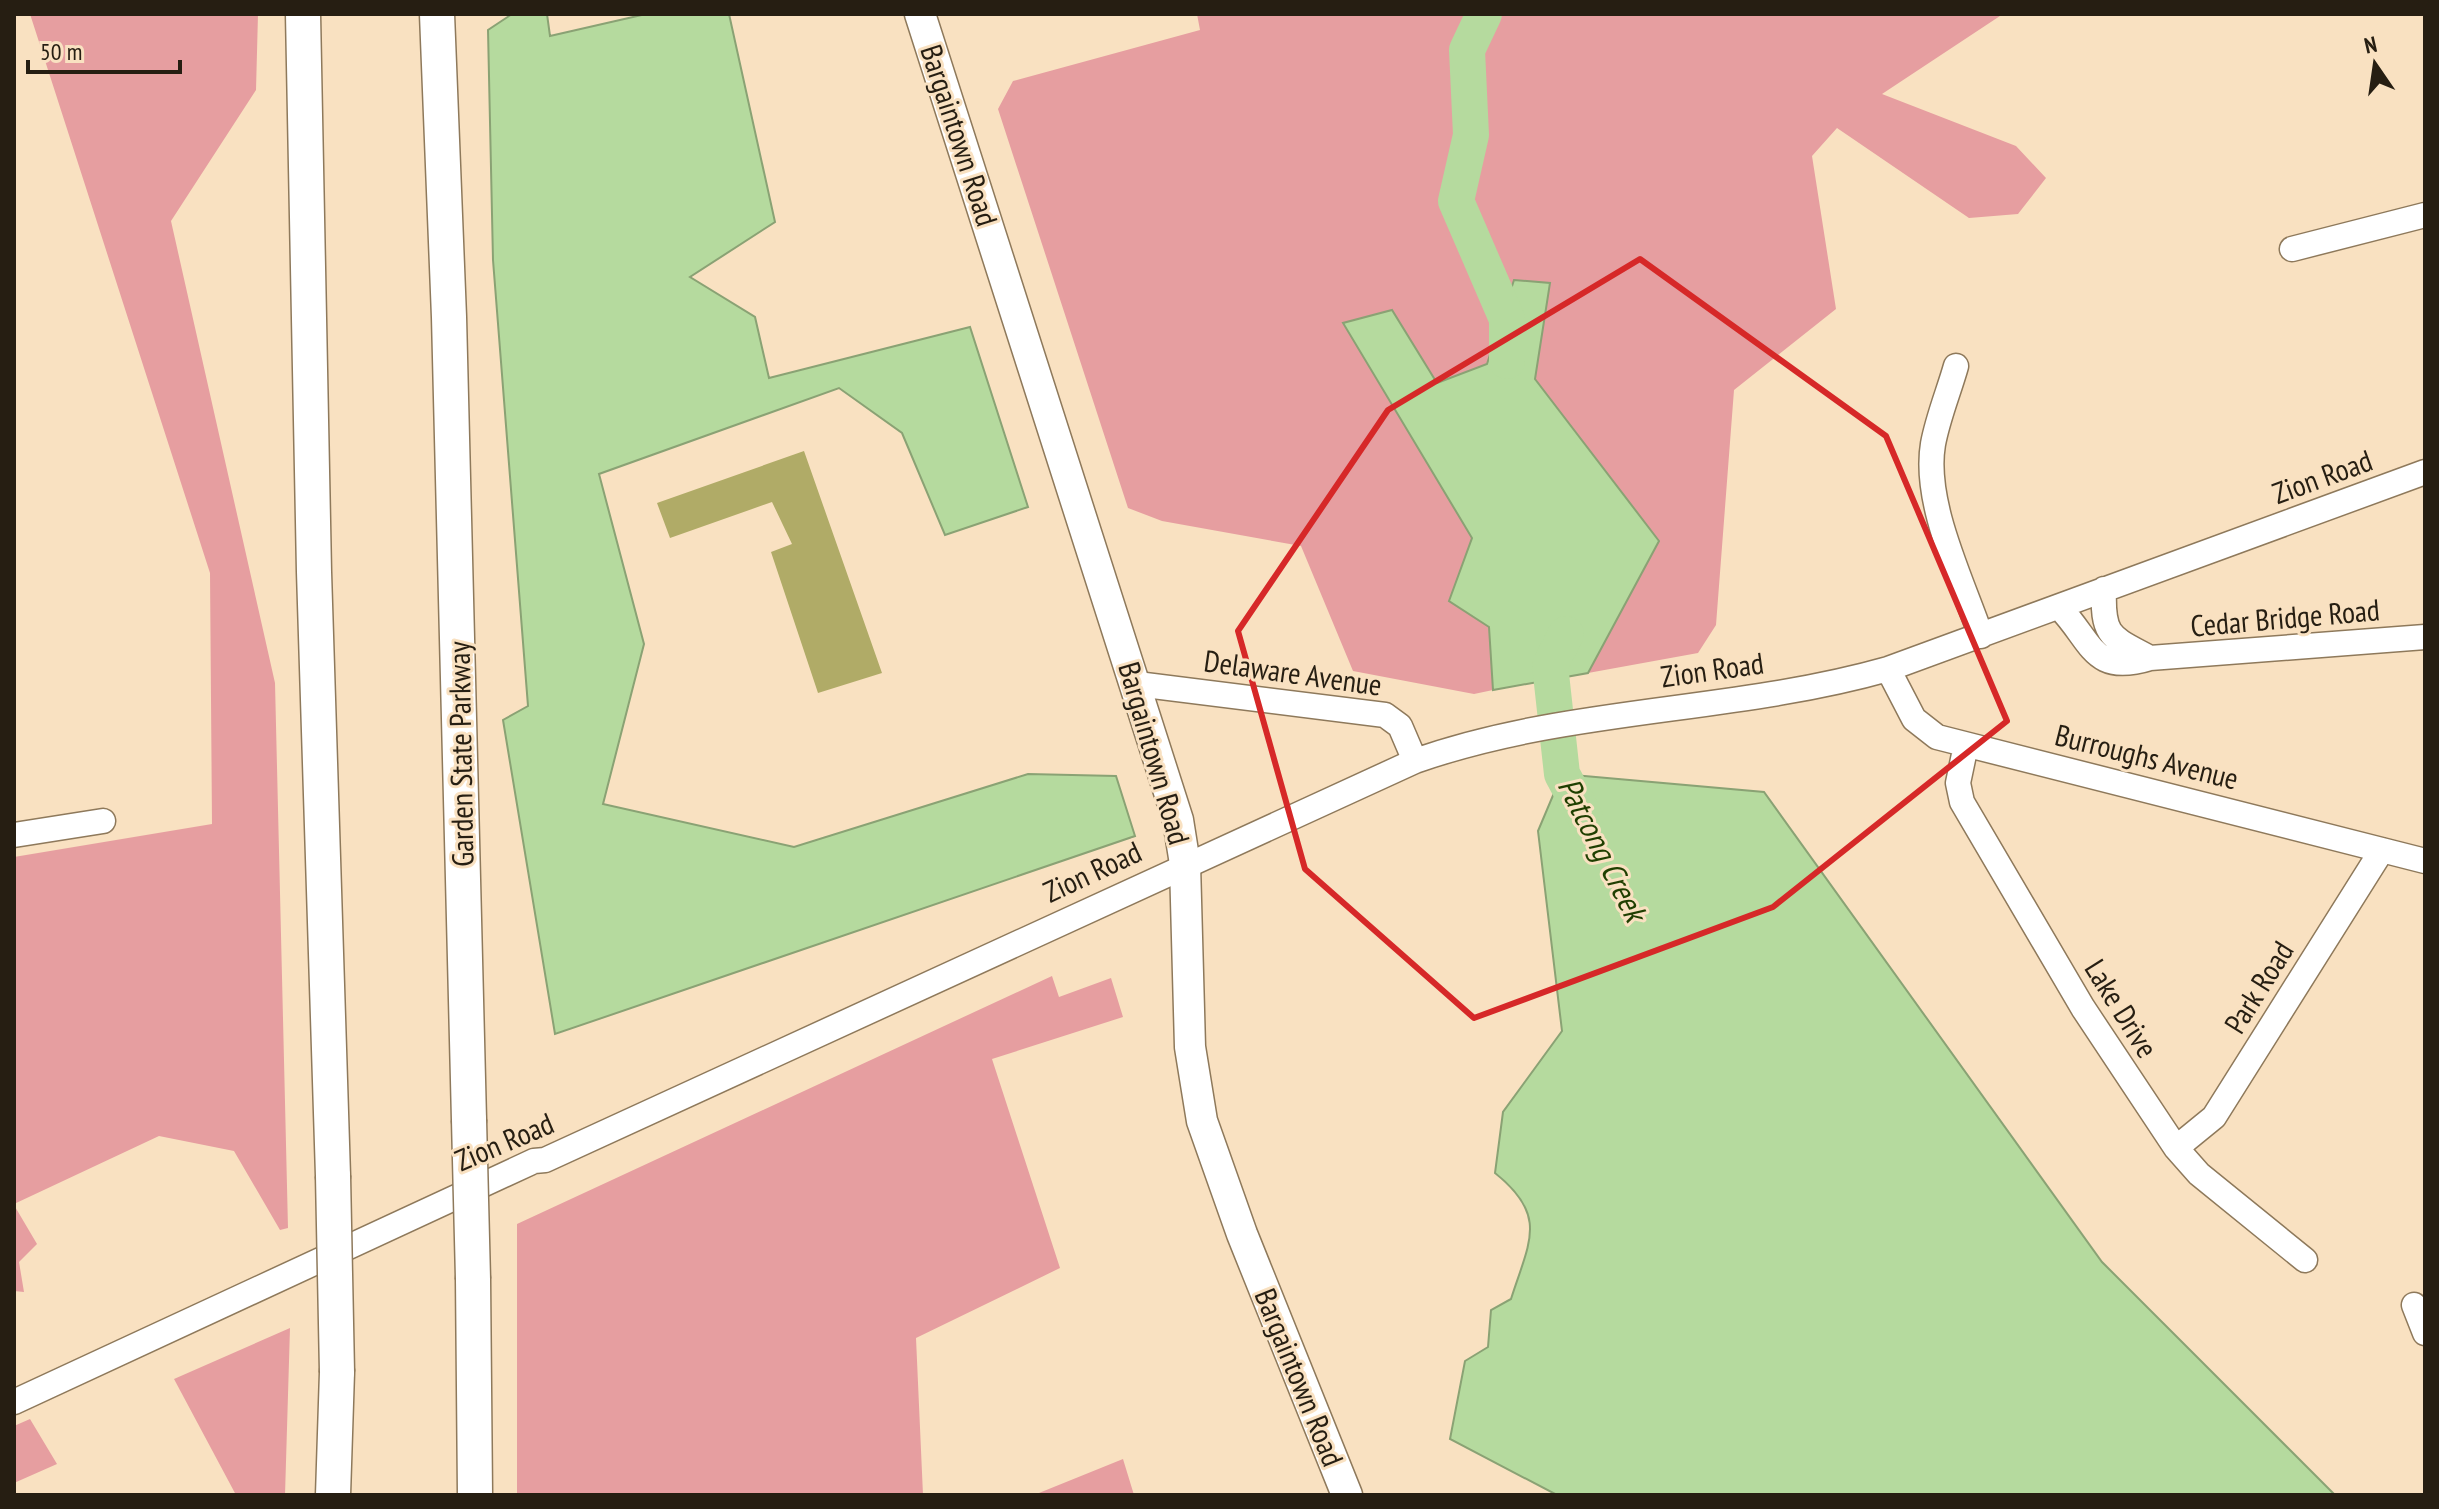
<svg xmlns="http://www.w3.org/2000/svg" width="2439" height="1509" viewBox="0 0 2439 1509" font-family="'PT Sans Narrow',sans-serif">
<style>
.green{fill:#e69ea0}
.water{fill:#b5da9e;stroke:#8aa274;stroke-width:2}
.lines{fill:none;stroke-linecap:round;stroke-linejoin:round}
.river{stroke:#b5da9e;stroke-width:36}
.building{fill:#b0ab67}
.minor-casing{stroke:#8e795b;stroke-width:27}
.major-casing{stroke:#8e795b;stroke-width:33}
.highway-casing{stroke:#8e795b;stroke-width:37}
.minor{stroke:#fff;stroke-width:24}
.major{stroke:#fff;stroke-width:30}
.highway{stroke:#fff;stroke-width:34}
.highway-bridge-casing{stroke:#8e795b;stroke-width:37;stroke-linecap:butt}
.highway-bridge{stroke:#fff;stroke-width:34}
.marked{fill:none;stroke:#d62828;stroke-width:6;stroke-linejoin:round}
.labels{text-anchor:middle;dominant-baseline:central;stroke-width:6;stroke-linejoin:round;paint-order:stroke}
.street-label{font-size:30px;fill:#261e12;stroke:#f9e1c1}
.water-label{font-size:32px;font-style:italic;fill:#1f3f00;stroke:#f9e1c1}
</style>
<rect width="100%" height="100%" fill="#f9e1c1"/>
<path class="green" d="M 30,14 L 258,14 L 256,90 L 171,221 L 275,683 L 288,1228 L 280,1230 L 234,1151 L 159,1136 L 14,1204 L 14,857 L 212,824 L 210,573 Z
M 1197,14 L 2003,14 L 1882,94 L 2016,146 L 2046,178 L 2018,214 L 1969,218 L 1837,128 L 1812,156 L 1836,309 L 1734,390 L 1716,625 L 1698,653 L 1588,673 L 1658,541 L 1534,379 L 1550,283 L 1514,280 L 1487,364 L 1437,383 L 1392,310 L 1344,324 L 1472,538 L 1449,601 L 1489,627 L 1493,690 L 1474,694 L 1353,671 L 1301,546 L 1162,521 L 1128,508 L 998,109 L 1013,81 L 1200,30 Z
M 1052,976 L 1059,997 L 1111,978 L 1123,1017 L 992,1059 L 1060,1268 L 916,1338 L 923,1495 L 517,1495 L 517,1224 Z
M 14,1205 L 37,1244 L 19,1262 L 24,1292 L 14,1291 Z
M 290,1328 L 285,1495 L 236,1495 L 174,1379 Z
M 30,1419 L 57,1464 L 14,1483 L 14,1426 Z
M 1123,1459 L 1134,1495 L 1034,1495 Z"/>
<path class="water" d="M 512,14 L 547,14 L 550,36 L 646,14 L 729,14 L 775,222 L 690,277 L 755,317 L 769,378 L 970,327 L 1028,507 L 945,535 L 902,433 L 839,388 L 599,474 L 644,644 L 603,804 L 794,847 L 1028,774 L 1116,776 L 1135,836 L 555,1034 L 503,720 L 528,706 L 493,260 L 488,30 Z
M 1514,280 L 1550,283 L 1535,379 L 1659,541 L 1588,673 L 1493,690 L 1489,627 L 1449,601 L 1472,538 L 1343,323 L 1392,310 L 1437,383 L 1487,364 Z
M 1562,774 L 1764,792 L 2102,1262 L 2335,1495 L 1557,1495 L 1450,1439 L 1465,1361 L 1488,1347 L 1491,1310 L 1511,1299 C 1529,1242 1549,1216 1495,1173 L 1503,1112 L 1562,1031 L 1538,831 Z"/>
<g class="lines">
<path class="river" d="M 1484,14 L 1467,50 L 1471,135 L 1456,201 L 1507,319 L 1507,361
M 1566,634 L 1550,665 L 1562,774 L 1585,817"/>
</g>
<path class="building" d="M 804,451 L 882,673 L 818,693 L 771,552 L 792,544 L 772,502 L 670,538 L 657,503 Z"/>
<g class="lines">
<defs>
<path id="minor" d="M 2292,249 L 2425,215
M 1956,366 C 1949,391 1938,417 1933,444 C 1923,503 1962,580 1981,636
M 2104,589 C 2102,637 2111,637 2150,658
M 2059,607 C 2093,642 2092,676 2150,658 L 2425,637
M 1888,669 L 1914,719 L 1937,737 L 2425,861
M 1137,684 L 1385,715 L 1400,726 L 1415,761
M 1966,745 L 1958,783 L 1962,802 L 2083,1008 L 2176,1148 L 2199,1174 L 2305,1260
M 14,835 L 103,821
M 2176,1148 L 2214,1117 L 2382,850
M 2414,1305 L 2425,1333
M 14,1402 L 534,1161 L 545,1160 L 1415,761 C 1568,707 1733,713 1888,669 L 2425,472"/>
<path id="major" d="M 920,14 L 1178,820 L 1185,864 L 1190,1047 L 1202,1121 L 1242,1234 L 1347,1495"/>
<path id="highway" d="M 303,14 L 314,572 L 333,1176
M 437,14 L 449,317 L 469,1120
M 473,1279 L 475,1495
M 333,1495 L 337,1372"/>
</defs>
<use href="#minor" class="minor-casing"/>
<use href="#major" class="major-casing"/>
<use href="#highway" class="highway-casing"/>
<use href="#minor" class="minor"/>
<use href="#major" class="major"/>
<use href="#highway" class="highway"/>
<defs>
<path id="highway-bridge" d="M 469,1120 L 473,1279
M 333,1176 L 337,1372"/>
</defs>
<use href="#highway-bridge" class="highway-bridge-casing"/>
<use href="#highway-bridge" class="highway-bridge"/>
</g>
<path class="marked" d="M 1640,259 L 1886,436 L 2007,721 L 1773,907 L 1474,1018 L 1305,869 L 1238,631 L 1388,410 Z"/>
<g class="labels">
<g class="street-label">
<text transform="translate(960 135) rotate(72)">Bargaintown Road</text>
<text transform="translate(2322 476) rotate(-20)">Zion Road</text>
<text transform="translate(2285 617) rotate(-5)">Cedar Bridge Road</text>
<text transform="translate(1712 669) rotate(-8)">Zion Road</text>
<text transform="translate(1293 672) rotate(8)">Delaware Avenue</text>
<text transform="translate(1155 753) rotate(74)">Bargaintown Road</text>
<text transform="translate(460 754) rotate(-91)">Garden State Parkway</text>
<text transform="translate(2147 756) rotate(14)">Burroughs Avenue</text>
<text transform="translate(1092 871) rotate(-25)">Zion Road</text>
<text transform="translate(2258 987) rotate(-58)">Park Road</text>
<text transform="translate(2122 1008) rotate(58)">Lake Drive</text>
<text transform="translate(504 1141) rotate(-23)">Zion Road</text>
<text transform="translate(1300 1377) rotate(68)">Bargaintown Road</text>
</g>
<g class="water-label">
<text transform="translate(1603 849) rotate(63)">Patcong Creek</text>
</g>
</g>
<rect width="2439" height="1509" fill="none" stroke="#261e12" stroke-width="32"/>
<g transform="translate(2375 64) rotate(347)" stroke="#f9e1c1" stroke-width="6" paint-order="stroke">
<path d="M0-6L14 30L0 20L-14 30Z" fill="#261e12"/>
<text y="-12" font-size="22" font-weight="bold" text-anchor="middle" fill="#261e12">N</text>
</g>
<path d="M28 60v12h152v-12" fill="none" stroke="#261e12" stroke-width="4"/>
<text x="40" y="60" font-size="24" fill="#261e12" stroke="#f9e1c1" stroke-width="6" paint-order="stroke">50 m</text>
</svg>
